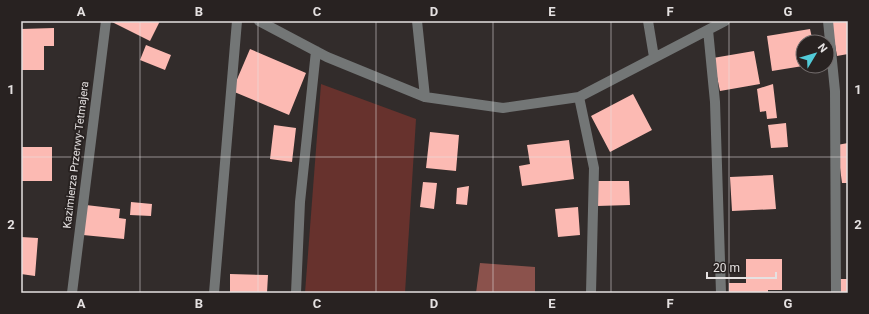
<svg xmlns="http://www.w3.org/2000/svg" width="869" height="314" viewBox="0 0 869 314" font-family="Roboto,sans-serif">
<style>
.green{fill:#67322d}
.forest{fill:#8b524c}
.building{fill:#fcbab3}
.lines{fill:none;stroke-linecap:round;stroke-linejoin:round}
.minor{stroke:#737676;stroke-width:10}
.grid{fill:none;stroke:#e5e1e1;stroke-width:1;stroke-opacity:0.55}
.labels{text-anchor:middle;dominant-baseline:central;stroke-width:4;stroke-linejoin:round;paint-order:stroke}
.street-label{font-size:11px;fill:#e5e1e1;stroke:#282221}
.neatline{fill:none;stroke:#e5e1e1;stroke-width:1.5}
.grid-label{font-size:13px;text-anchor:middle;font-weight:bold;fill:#e5e1e1}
</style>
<rect width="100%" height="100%" fill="#322c2b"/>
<path class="green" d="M 321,84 L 416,119 L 405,293 L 305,293 Z"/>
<path class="forest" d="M 480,263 L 535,267 L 535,293 L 476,293 Z"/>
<path class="building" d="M 113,21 L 160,21 L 150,41 L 112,22 Z
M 831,21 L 848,21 L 848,54 L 837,56 Z
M 54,28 L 54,46 L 44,46 L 44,70 L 22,70 L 21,29 Z
M 810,29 L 813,42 L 803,42 L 803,66 L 772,71 L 767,36 Z
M 146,45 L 171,55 L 165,70 L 140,60 Z
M 250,49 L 306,73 L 289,115 L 232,91 Z
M 754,51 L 760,84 L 720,91 L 713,58 Z
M 773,84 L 777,118 L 767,119 L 766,111 L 760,112 L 757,89 Z
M 633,94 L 652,130 L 610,152 L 591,116 Z
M 786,123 L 788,147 L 771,148 L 768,125 Z
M 274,125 L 296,128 L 292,162 L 270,159 Z
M 430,132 L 459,135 L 456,171 L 426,168 Z
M 569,140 L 574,179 L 522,186 L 519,166 L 530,164 L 527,145 Z
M 848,143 L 848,183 L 842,183 L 837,145 Z
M 21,147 L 52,147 L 52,181 L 21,181 Z
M 773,175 L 776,209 L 732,211 L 730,177 Z
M 596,181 L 629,181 L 630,205 L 597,206 Z
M 423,182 L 437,183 L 434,209 L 420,207 Z
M 469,186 L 467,205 L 456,204 L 457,188 Z
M 131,202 L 152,204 L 151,216 L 130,215 Z
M 86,205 L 120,209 L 119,218 L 126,219 L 124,239 L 83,235 Z
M 578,207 L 580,235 L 558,237 L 555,209 Z
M 21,237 L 38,238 L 35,276 L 21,274 Z
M 746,259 L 782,259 L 782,290 L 768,290 L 768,293 L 729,293 L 729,283 L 746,283 Z
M 230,274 L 268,275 L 267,293 L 230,293 Z
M 840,279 L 848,279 L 848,293 L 840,293 Z"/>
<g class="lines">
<path class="minor" d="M 259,21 L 327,57 L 425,97 L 503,108 L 579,97 L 725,21
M 417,21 L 425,97
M 648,21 L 654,57
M 828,21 L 835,91 L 836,293
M 708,30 L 715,102 L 721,293
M 579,97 L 594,168 L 591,293
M 72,293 L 106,21
M 214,293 L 237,21
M 296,293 L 300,202 L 316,51"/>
</g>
<path class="grid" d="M 140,21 L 140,293M 258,21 L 258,293M 376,21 L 376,293M 493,21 L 493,293M 611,21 L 611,293M 729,21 L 729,293M 21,157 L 848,157"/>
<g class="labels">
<g class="street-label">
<text transform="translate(76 155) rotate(-83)">Kazimierza Przerwy-Tetmajera</text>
</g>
</g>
<rect width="869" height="314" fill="none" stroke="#282221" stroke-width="44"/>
<g transform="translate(815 54) rotate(52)"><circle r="19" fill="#282221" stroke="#746e6e"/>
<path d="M0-3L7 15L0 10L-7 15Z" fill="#52cbd8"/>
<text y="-6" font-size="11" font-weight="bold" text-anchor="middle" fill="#e5e1e1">N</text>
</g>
<path d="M707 272v6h69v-6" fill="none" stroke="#e5e1e1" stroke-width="2"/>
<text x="713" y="272" font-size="12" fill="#e5e1e1" stroke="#282221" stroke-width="3" paint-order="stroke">20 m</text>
<rect x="22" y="22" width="825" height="270" class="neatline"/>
<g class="grid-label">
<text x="81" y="16">A</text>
<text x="199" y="16">B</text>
<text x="317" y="16">C</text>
<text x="434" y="16">D</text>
<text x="552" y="16">E</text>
<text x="670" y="16">F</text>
<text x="788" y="16">G</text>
<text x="11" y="94">1</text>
<text x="858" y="94">1</text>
<text x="11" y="229">2</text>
<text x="858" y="229">2</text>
<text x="81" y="308">A</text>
<text x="199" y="308">B</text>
<text x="317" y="308">C</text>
<text x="434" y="308">D</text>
<text x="552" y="308">E</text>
<text x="670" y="308">F</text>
<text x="788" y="308">G</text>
</g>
</svg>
